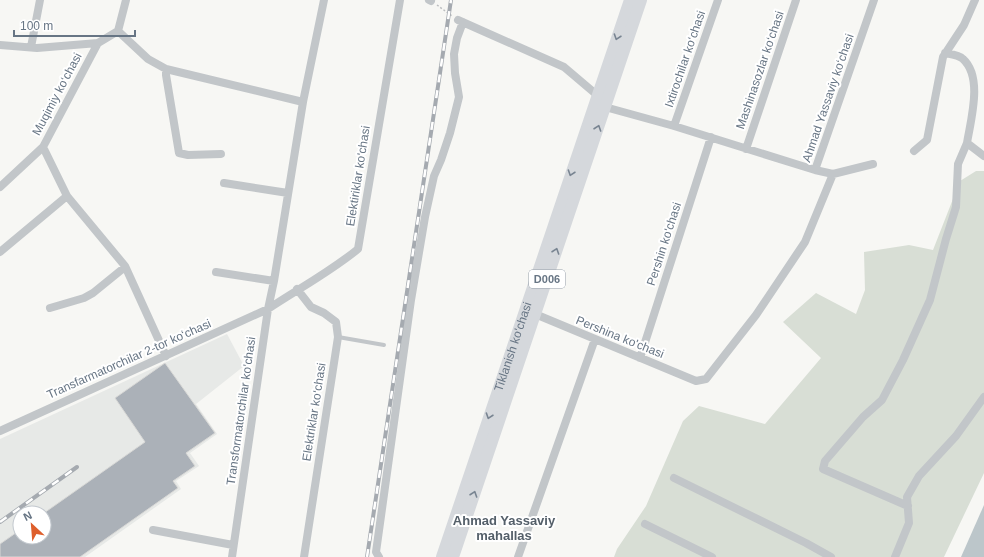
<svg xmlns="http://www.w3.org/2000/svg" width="984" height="557" viewBox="0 0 984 557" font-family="Helvetica,sans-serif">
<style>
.built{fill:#e7e9e7;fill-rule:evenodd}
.green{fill:#d8ded5}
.water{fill:#bcc6ca}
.building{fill:#abb1b8;stroke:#d8d8d6}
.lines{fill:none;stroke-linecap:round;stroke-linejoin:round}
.path{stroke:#bcbec0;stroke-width:1.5;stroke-dasharray:2 2;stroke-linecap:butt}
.lane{stroke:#c2c6c9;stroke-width:4}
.street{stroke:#c2c6c9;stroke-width:8}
.primary{stroke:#d5d8dc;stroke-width:12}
.rail-casing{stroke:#a5aab0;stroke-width:4}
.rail{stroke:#fff;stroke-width:2.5;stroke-dasharray:8;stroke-linecap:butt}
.oneway{stroke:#788491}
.labels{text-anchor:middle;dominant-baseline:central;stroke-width:4;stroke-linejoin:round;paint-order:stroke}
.shield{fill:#fff;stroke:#959ea9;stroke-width:1}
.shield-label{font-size:11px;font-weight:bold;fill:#677584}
.street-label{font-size:12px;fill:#677584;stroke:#fff}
.neighbourhood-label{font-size:13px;font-weight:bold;fill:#545f69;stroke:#fff}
</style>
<rect width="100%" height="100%" fill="#f7f7f4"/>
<path class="built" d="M 227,334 L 244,366 L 196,404 L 217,434 L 190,453 L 199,466 L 176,481 L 181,489 L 85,557 L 0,557 L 0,439 ZM 20,513 L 44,513 L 44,537 L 20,537 Z"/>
<path class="green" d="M 976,171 L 984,171 L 984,473 L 944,557 L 614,557 L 617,549 L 646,506 L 683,421 L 699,406 L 765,424 L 821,358 L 783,322 L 816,293 L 856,314 L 865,290 L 864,252 L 909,245 L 933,250 L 960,181 Z"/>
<path class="water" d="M 984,505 L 984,557 L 961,557 Z"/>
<path class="building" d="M 165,363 L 215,433 L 186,453 L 195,466 L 173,481 L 178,488 L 80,557 L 0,557 L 0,544 L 20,530 L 20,537 L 44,537 L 44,513 L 145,442 L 115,398 Z"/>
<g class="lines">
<path class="path" d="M 437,5 L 452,16"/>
<path class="lane" d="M 338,337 L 384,345"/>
<path class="street" d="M 429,0 L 431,1
M 458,20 L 564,67 L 597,95
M 118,31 L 148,59 L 166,69 L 303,102
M 0,45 L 37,48 L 98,43 L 118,31 L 126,0
M 31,47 L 40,0
M 945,53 C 950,54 959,55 963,59 C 983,77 971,119 967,143 L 984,156
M 166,69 L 166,75 L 179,153 L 188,155 L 221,154
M 605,107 L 674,126 L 815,170 L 833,174 L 873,164
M 674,126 L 718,0
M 43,147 L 67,196 L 125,266 L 166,356
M 746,149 L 796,0
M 914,151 L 927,140 L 943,57 L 964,25 L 975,0
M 815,170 L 874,0
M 224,183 L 288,193
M 0,187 L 43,147 L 98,43
M 0,252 L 67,196
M 216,272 L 274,281
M 297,289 L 311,307 L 324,313 L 336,322 L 338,337 L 304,557
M 50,308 L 84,298 L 93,293 L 125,267
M 535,314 L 696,381 L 706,379 L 756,315 L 805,242 L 833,174
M 640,358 L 711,137
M 0,431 L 268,309 C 298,289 330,272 358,249 L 400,0
M 674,478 L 806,543 L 831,557
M 908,506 L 823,469 L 825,461 L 863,417 L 882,400 L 903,360 L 930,300 L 946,239 L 956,207 L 958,164 L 967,143
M 645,524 L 712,557
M 153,530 L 233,545
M 232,557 L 268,309 L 274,281 L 303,102 L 324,0
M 379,557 L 376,552 L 411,300 L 425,217 L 434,176 L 441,160 L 450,133 L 459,97 L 455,73 L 454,54 L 457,38 L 463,22
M 518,557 L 595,339
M 895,557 L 909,523 L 907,497 L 919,476 L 956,436 L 984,397"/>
<g class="primary">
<path id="s1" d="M 442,557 L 630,0"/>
<path d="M 453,557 L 641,0"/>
</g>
<defs>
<path id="rail" d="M 0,522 L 77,467
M 367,557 L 451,0"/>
</defs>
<use href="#rail" class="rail-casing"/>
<use href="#rail" class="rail"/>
</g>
<defs><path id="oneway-chevron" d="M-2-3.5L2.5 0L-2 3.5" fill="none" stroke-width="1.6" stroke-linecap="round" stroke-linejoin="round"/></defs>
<g class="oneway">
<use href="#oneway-chevron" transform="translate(617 37) rotate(109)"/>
<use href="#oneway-chevron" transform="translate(598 128) rotate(-71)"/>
<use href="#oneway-chevron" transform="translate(571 173) rotate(109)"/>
<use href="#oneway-chevron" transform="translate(556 251) rotate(-71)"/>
<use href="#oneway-chevron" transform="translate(489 416) rotate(109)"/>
<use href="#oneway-chevron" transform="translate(474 494) rotate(-71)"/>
</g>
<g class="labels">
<rect class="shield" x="529" y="270" width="36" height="18" rx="3"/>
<g class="shield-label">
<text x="547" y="279">D006</text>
</g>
<g class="street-label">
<text transform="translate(685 59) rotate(-71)">Ixtirochilar ko‘chasi</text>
<text transform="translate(760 70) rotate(-71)">Mashinasozlar ko‘chasi</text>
<text transform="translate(57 94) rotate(-62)">Muqimiy ko‘chasi</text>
<text transform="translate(828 98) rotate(-71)">Ahmad Yassaviy ko‘chasi</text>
<text transform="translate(358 176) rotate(-81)">Elektiriklar ko'chasi</text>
<text transform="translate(664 244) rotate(-72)">Pershin ko'chasi</text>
<text transform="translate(620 337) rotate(22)">Pershina ko'chasi</text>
<text stroke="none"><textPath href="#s1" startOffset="222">Tiklanish ko'chasi</textPath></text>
<text transform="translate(129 359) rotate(-24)">Transfarmatorchilar 2-tor koʻchasi</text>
<text transform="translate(241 411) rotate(-82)">Transformatorchilar ko'chasi</text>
<text transform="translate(314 412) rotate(-81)">Elektriklar ko‘chasi</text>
</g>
<g class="neighbourhood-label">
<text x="504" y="520">Ahmad Yassaviy<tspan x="504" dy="15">mahallas</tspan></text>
</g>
</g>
<g transform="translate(32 525) rotate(334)"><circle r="19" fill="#ffffff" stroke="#c2c8ce"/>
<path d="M0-3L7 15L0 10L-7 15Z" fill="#de5f2c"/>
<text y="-6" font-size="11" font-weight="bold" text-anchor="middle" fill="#677584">N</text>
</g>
<path d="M14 30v6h121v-6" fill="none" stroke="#677584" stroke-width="2"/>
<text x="20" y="30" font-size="12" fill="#677584" stroke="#ffffff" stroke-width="3" paint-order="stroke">100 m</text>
</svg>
